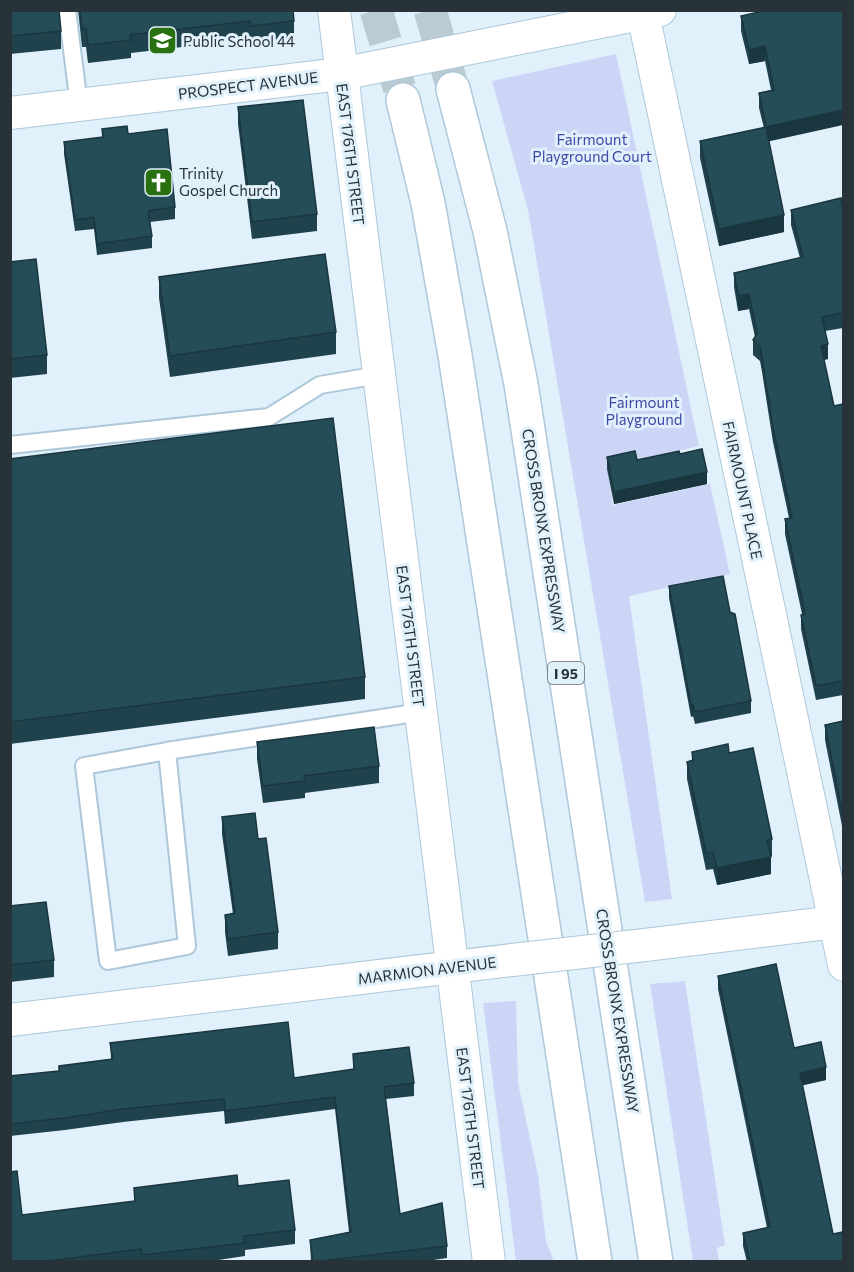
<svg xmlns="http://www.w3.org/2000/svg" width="854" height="1272" viewBox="0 0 854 1272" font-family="Commissioner,sans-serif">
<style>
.green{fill:#cdd5f7}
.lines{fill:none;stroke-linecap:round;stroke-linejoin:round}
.motorway-tunnel{stroke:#bbcbd4;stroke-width:33;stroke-dasharray:33 16;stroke-linecap:butt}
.service-casing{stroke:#aec8d9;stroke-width:20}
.minor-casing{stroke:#aec8d9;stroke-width:34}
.motorway-casing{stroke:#aec8d9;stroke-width:36}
.service{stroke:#fff;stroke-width:16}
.minor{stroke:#fff;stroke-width:32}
.motorway{stroke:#fff;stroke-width:33}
.minor-bridge-casing{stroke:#aec8d9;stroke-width:34;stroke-linecap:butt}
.minor-bridge{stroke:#fff;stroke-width:32}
.wall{fill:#20424c}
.shaded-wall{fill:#1a363e}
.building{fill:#254d58;stroke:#1a363e;stroke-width:1.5}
.labels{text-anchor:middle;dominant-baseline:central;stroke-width:6;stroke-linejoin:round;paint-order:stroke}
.shield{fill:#e0f1fb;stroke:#5e6b73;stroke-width:1.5}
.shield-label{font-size:14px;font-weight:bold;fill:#273239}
.poi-label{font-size:15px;fill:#273239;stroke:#e0f1fb;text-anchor:start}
.street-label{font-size:15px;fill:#273239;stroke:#e0f1fb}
.park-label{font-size:15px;fill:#3e47a6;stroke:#e0f1fb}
</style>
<rect width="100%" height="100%" fill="#e0f1fb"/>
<path class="green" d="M 616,54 L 699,446 L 607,467 L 613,505 L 710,484 L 730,574 L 629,596 L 672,899 L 645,902 L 528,210 L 492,81 Z
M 685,981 L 725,1245 L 717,1248 L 719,1261 L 693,1261 L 650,984 Z
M 516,1001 L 518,1083 L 538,1175 L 546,1241 L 554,1261 L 516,1261 L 483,1003 Z"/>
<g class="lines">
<path class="motorway-tunnel" d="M 376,10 L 403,100
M 430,10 L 453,89"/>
<defs>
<path id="service" d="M 67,10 L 79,105
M 10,445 L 269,417 L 320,385 L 379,375
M 167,751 L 84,766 L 108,961 L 187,946 L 167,751 L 421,712"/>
<path id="minor" d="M 334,10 L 489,1262
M 643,14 L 844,965
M 10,113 L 341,74 L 660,10
M 645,945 L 844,921
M 10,1020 L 512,960"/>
<path id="motorway" d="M 453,89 L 490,231 L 521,384 L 656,1262
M 403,100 L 428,203 L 455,355 L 595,1262"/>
</defs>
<use href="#service" class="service-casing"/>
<use href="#minor" class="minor-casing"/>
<use href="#motorway" class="motorway-casing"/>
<use href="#service" class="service"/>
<use href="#minor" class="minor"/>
<use href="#motorway" class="motorway"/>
<defs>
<path id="minor-bridge" d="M 512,960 L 645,945"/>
</defs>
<use href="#minor-bridge" class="minor-bridge-casing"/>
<use href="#minor-bridge" class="minor-bridge"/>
</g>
<path class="wall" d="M 10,10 L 61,31 L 61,49 L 10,54 Z
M 78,10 L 293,10 L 294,21 L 294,39 L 251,44 L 250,39 L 131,53 L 131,58 L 88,63 L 86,47 L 82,47 Z
M 843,10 L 769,141 L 784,232 L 719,246 L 700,158 L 700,141 L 764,128 L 759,108 L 759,93 L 771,90 L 765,61 L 749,64 L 741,31 L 741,16 Z
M 238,107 L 317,214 L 317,231 L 252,239 L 238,124 Z
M 102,129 L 128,134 L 175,207 L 175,219 L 150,222 L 152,236 L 152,248 L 97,255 L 94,229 L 75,231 L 64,154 L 64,142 L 102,137 Z
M 791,210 L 843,211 L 843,328 L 825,331 L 828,359 L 824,360 L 834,406 L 843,404 L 843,695 L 816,700 L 801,629 L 801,615 L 802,614 L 785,534 L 785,519 L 789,518 L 773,442 L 762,372 L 760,361 L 753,355 L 753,340 L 755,337 L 749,309 L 738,311 L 734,287 L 734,273 L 800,258 L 791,225 Z
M 10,262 L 47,355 L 47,374 L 10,378 Z
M 159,277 L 336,332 L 336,354 L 170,377 L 159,298 Z
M 680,454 L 707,484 L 614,504 L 607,469 L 607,457 L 637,460 Z
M 10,459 L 365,677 L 365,699 L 10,744 Z
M 669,586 L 730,612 L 751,701 L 751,713 L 695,724 L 693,716 L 691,717 L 669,598 Z
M 843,721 L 843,831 L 825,740 L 825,725 Z
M 257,742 L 379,766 L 379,783 L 305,793 L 305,798 L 263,803 L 257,759 Z
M 692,752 L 729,753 L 772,839 L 772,856 L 771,856 L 771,874 L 717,885 L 713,869 L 706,870 L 687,779 L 687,762 L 692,761 Z
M 222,817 L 258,839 L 278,932 L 278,949 L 228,956 L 225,932 L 225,915 L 233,914 L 222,834 Z
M 10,906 L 54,960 L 54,977 L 10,982 Z
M 718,976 L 794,1048 L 826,1080 L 802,1085 L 833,1234 L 843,1262 L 747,1262 L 743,1246 L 743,1233 L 767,1228 L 718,989 Z
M 110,1043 L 294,1078 L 353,1070 L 353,1054 L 414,1083 L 414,1096 L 386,1099 L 400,1214 L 447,1246 L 447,1258 L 420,1262 L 311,1262 L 310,1240 L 349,1232 L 335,1109 L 225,1124 L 224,1111 L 123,1122 L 65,1130 L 10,1136 L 10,1076 L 59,1071 L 111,1059 Z
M 238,1186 L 295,1230 L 295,1244 L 245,1250 L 245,1256 L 205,1262 L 10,1262 L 22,1215 L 134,1201 L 134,1188 Z"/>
<path class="shaded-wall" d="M 765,46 L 765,61 L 749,64 L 749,50 Z
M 843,110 L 843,125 L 766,142 L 766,127 Z
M 784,215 L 784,232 L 719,246 L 719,229 Z
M 749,294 L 749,309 L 738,311 L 738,296 Z
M 828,344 L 828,359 L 821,360 L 821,346 Z
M 707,472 L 707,484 L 614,504 L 614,492 Z
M 691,705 L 693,705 L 693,716 L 691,717 Z
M 771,857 L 771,874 L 717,885 L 717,868 Z
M 826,1067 L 826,1080 L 800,1086 L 800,1073 Z"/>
<path class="building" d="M 10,10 L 59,10 L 61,31 L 10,36 Z
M 80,10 L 293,10 L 294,21 L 251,26 L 250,21 L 130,35 L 131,40 L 88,45 L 86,29 L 82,29 Z
M 767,10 L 843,10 L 843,110 L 766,127 L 759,93 L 774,90 L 765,46 L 749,50 L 741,16 Z
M 303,100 L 317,214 L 252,222 L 238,107 Z
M 127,126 L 128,134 L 167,129 L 175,207 L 148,211 L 152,236 L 97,244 L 94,217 L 75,220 L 64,142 L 103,137 L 102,129 Z
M 766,127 L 784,215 L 719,229 L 700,141 Z
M 841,198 L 843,211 L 843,313 L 822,317 L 828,344 L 821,346 L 834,406 L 843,404 L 843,681 L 816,686 L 801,615 L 805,614 L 785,519 L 792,518 L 773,428 L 762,358 L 760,347 L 753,340 L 757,334 L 749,294 L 738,296 L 734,273 L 803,257 L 791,210 Z
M 325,254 L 336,332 L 170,356 L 159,277 Z
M 36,259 L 47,355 L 10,359 L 10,262 Z
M 333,418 L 365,677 L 10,722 L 10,459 Z
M 702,449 L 707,472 L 614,492 L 607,457 L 635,451 L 637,460 L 679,451 L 680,454 Z
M 723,576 L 730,612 L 735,614 L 751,701 L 695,712 L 693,705 L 691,705 L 669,586 Z
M 843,721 L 843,816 L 825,725 Z
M 374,727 L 379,766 L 304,776 L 305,781 L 263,786 L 257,742 Z
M 728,744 L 729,753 L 753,748 L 772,839 L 767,840 L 771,857 L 717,868 L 713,852 L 706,853 L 687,762 L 693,760 L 692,752 Z
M 255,813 L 258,839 L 266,838 L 278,932 L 228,939 L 225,915 L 235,913 L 222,817 Z
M 46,902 L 54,960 L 10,965 L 10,906 Z
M 776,964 L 794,1048 L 821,1042 L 826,1067 L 800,1073 L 833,1234 L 843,1232 L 843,1262 L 750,1262 L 743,1233 L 770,1227 L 718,976 Z
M 288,1022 L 294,1078 L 354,1069 L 353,1054 L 409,1047 L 414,1083 L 384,1087 L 400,1214 L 442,1203 L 447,1246 L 313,1262 L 310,1240 L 351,1232 L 335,1097 L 225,1111 L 224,1099 L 123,1109 L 65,1118 L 10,1124 L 10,1076 L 59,1071 L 59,1066 L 113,1059 L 110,1043 Z
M 17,1171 L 22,1215 L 135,1201 L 134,1188 L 237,1175 L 238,1186 L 289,1180 L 295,1230 L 244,1236 L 245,1243 L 142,1255 L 141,1249 L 40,1262 L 10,1262 L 10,1172 Z"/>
<defs>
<symbol id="school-square" viewBox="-11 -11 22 22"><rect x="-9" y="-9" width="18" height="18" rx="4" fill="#297010" stroke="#e0f1fb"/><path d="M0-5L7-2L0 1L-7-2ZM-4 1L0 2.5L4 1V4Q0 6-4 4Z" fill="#fff"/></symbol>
<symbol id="church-square" viewBox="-11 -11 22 22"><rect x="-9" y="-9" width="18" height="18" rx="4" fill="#297010" stroke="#e0f1fb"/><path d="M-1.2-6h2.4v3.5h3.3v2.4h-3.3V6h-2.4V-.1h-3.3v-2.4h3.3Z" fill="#fff"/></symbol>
</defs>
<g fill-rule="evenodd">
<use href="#school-square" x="146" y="24" width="33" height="33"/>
<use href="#church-square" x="142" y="166" width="33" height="33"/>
</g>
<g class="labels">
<rect class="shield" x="548" y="662" width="36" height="22" rx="4.5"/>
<g class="shield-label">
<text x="566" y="673">I 95</text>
</g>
<g class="poi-label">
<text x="183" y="41">Public School 44</text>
<text x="179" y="173">Trinity<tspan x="179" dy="17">Gospel Church</tspan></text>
</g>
<g class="street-label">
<text transform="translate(248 85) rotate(-7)">PROSPECT AVENUE</text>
<text transform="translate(351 154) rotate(83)">EAST 176TH STREET</text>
<text transform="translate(743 490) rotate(78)">FAIRMOUNT PLACE</text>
<text transform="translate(544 531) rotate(81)">CROSS BRONX EXPRESSWAY</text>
<text transform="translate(411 636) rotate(83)">EAST 176TH STREET</text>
<text transform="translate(427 970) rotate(-7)">MARMION AVENUE</text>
<text transform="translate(618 1011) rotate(81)">CROSS BRONX EXPRESSWAY</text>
<text transform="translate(471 1118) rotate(83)">EAST 176TH STREET</text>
</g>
<g class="park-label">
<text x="592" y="139">Fairmount<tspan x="592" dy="17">Playground Court</tspan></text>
<text x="644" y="402">Fairmount<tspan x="644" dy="17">Playground</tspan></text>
</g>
</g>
<rect width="854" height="1272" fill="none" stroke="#273239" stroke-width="24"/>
</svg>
